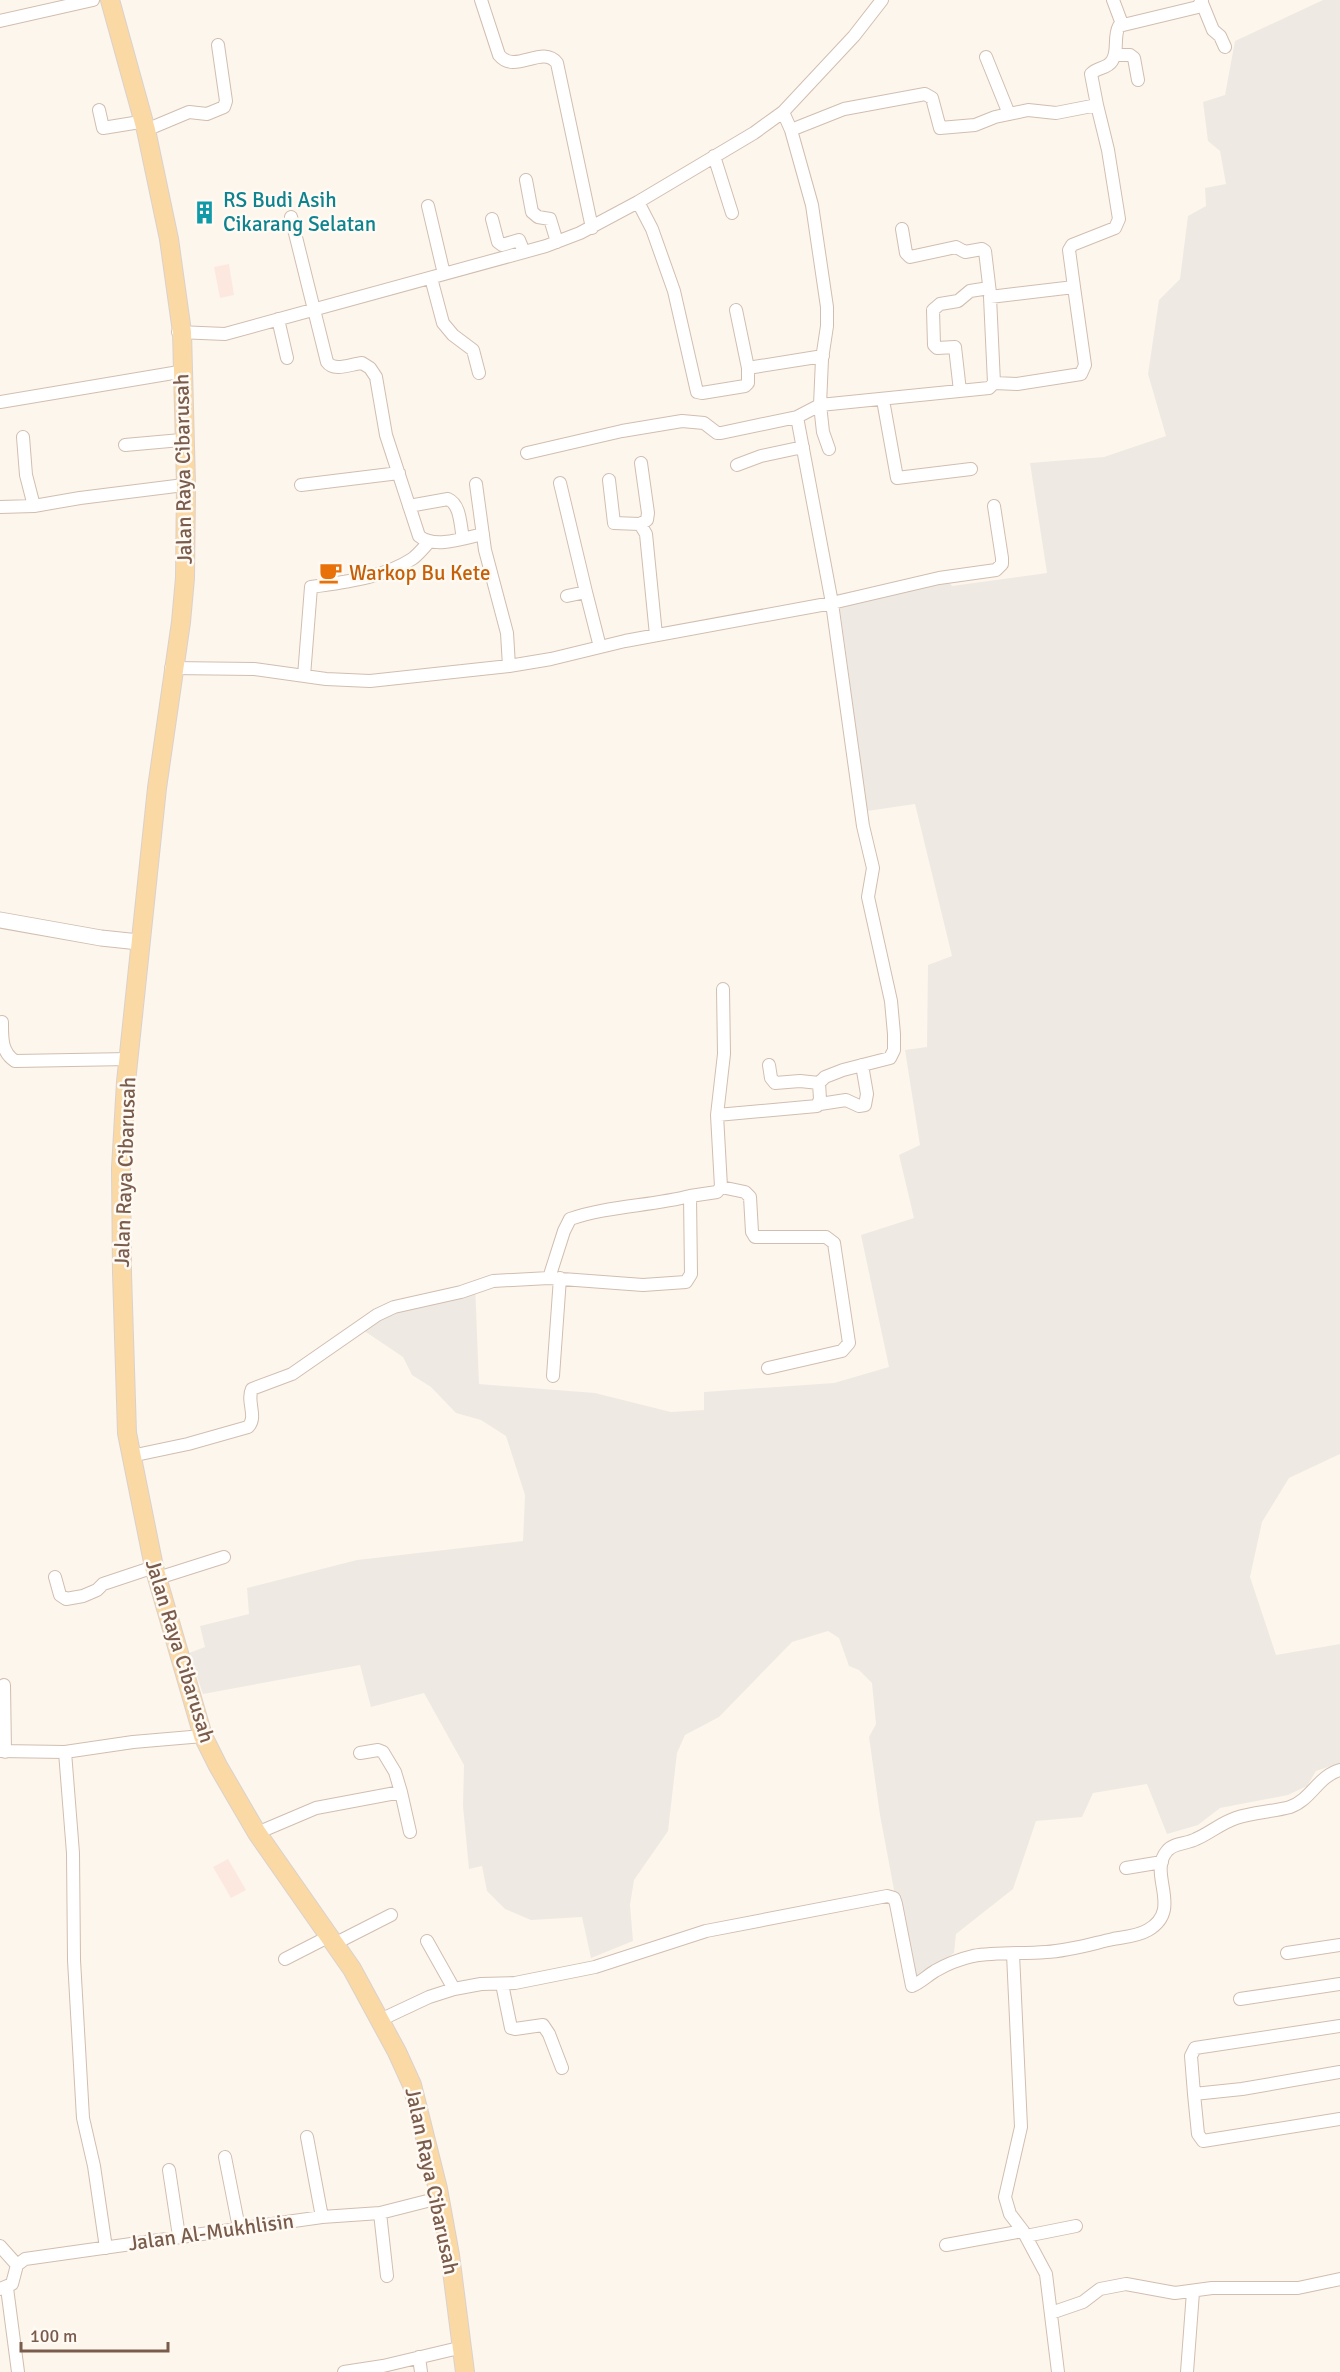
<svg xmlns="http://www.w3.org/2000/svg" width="1340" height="2372" viewBox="0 0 1340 2372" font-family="Signika,sans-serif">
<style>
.commercial{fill:#fde8e0}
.industrial{fill:#efe9e4}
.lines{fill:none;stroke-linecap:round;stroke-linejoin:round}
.minor-casing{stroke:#d1beb0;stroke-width:14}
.tertiary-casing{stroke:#d1beb0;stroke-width:17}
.primary-casing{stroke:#dad1cd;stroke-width:20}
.minor{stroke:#fff;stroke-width:12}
.tertiary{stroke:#fff;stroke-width:15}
.primary{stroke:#fbd9a5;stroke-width:18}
.labels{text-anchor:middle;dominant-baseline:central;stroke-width:5;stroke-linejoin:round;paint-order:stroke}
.culture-label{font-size:21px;fill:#0d838f;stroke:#fffaf3;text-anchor:start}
.street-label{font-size:21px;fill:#7a5c4d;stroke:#fffaf3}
.food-label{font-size:21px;fill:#c56008;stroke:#fffaf3;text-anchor:start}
</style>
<rect width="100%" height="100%" fill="#fdf6ec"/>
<path class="commercial" d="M 229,264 L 234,295 L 220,298 L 214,267 Z
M 228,1859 L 246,1890 L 231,1898 L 213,1867 Z"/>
<path class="industrial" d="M 1323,0 L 1340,0 L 1340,1454 L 1289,1478 L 1262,1522 L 1250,1577 L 1276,1655 L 1340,1644 L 1340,1763 L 1316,1771 L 1307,1786 L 1288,1795 L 1220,1808 L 1198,1825 L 1167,1834 L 1147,1784 L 1093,1793 L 1082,1817 L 1036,1821 L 1013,1889 L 956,1934 L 954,1953 L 911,1981 L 880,1815 L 869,1737 L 876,1724 L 872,1683 L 859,1670 L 849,1666 L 839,1638 L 828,1631 L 792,1642 L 719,1717 L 685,1735 L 677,1753 L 668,1831 L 634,1880 L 630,1905 L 633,1941 L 591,1958 L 582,1917 L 531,1920 L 505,1909 L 487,1891 L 482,1866 L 469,1869 L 463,1806 L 464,1765 L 424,1693 L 371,1707 L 360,1665 L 203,1694 L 189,1653 L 205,1647 L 200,1626 L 249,1614 L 247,1588 L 357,1560 L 523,1541 L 525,1495 L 506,1436 L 481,1420 L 456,1413 L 431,1387 L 412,1375 L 403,1357 L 363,1330 L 398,1304 L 475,1284 L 479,1384 L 595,1393 L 671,1412 L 704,1410 L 704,1392 L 834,1383 L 889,1367 L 861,1235 L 914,1218 L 899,1155 L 920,1145 L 905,1050 L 927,1047 L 928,965 L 952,956 L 915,804 L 867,811 L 838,594 L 944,574 L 952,586 L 1047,573 L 1030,463 L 1104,457 L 1166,436 L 1148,374 L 1159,300 L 1180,279 L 1188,216 L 1206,206 L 1205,188 L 1226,184 L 1220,151 L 1208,141 L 1203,102 L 1225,95 L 1235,41 Z"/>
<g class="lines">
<defs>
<path id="minor" d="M 481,0 L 499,55 C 515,75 542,44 557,63 L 592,228
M 1113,0 L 1122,24
M 1202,3 L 1213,30 L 1220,36 L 1225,47
M 0,21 L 93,0
M 1115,55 L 1130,55 L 1134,58 L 1138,80
M 986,57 L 1009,114
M 99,110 L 103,128 L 140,122
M 146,130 L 189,112 L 207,114 L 224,107 L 226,101 L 218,45
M 791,130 L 844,109 L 925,94 L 932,98 L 940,128 L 975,125 L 995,117 L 1028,110 L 1056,113 L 1097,105 L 1091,74 C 1097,67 1107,69 1112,61 C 1119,51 1113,37 1119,26 L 1198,7 L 1202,0
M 714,156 L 732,213
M 526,180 L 532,212 L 538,217 L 550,219 L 557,242
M 638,202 L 652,229 L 674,291 L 697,392 L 702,393 L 745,386 L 748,383 L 748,368
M 428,206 L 444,274
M 291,217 L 327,362 C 334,372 351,364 362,363 L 370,368 L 376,377 L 386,435 L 419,536 C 434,549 465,538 483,534
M 492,219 L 498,242 L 502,245 L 519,240 L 524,252
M 902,229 L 906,253 L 910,257 L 956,247 L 965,252 L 982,249 L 985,251 L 990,293
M 431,278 L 443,323 L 453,335 L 473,350 L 479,373
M 736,310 L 748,368 L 823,356
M 278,319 L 287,358
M 178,332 L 225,334 L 546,246 L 580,233 L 638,202 L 754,133 L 783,112 L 854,36 L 882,0
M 994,383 L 1017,384 L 1081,374 L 1085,365 L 1074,287
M 960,391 L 955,347 L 937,348 L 934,345 L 933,310 L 940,304 L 958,301 L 970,291 L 989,288
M 883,400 L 897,478 L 971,469
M 0,402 L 179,372
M 23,437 L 26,475 L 34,506
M 125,445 L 181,440
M 829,449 L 823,432 L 820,405 L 989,388 L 994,383 L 990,297 L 1074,287 L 1069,250 L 1072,245 L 1115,228 L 1119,219 L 1108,150 L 1097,105
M 527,453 L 622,431 L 682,421 L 704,423 L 717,433 L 721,433 L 797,417
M 737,465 L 761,456 L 803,447
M 609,480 L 614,523 L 640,524 L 646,534 L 656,635
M 560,483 L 586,592
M 476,484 L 485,550 L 507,633 L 509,666
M 301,485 L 399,473
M 409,506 L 448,499 C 461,505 460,525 463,538
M 0,507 L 34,506 L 80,498 L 184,485
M 640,524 L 647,520 L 648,513 L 641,463
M 567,596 L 586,592 L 600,647
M 171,668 L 254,669 L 326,679 L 370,681 L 509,666 L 551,659 L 625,641 L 832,603 L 939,578 L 996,570 L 1002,564 L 1002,558 L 994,506
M 304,676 L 311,587 C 345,582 383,578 412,559 C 418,555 424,547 429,542
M 2,1022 C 2,1037 1,1052 15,1061 L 129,1059
M 769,1065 L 771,1078 L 775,1083 L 800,1081 L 819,1083
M 820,1104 L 846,1100 L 859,1106 L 865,1105 L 867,1094 L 862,1065
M 717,1115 L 724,1054 L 723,989
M 721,1187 L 745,1192 L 750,1197 L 752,1232 L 755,1237 L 826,1237 L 834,1243 L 849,1343 L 842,1351 L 768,1368
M 549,1278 L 564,1231 L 570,1219 C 606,1206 651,1206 690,1196
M 553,1376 L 560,1278
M 131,1456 L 188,1444 L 248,1427 C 258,1417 246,1401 252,1389 L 292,1374 L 377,1315 L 394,1307 L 461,1292 L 493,1281 L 549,1278 L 643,1285 L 686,1282 L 691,1274 L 690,1196 L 717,1192 L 721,1187 L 717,1115 L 817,1106 L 820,1099 L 819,1083 L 825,1077 L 843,1070 L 890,1058 L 894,1050 L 894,1034 L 891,1001 L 868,897 L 873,868 L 863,826 L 832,603 L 797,417 L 820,405 L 822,359 L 827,326 L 827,307 L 812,205 L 791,130 L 783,112
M 55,1577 L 60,1595 L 66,1599 L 83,1596 L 97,1590 L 103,1584 L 154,1567
M 158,1578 L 224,1557
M 4,1685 L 5,1752
M 0,1751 L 65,1752 L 133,1742 L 203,1736
M 65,1752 L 73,1853 L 74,1960 L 83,2118 L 94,2166 L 106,2248
M 360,1753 L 378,1750 L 383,1752 L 395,1772 L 401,1792
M 257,1833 L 316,1808 L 401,1792 L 410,1832
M 1126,1868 L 1162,1862
M 427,1941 L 454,1989
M 334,1944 L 391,1915
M 1287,1953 L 1340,1945
M 1013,1954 L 1021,2127 L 1005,2197 L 1010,2214 L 1023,2231 L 1046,2274 L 1058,2372
M 285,1959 L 328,1937
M 502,1984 L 511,2028 L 515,2029 L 543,2025 L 549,2034 L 562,2068
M 1240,1999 L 1340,1984
M 380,2020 L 429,1997 L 454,1989 L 481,1984 L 515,1983 L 595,1967 L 706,1931 L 887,1896 L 894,1898 L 896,1904 L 912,1986 C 920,1983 927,1976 935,1971 C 947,1964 960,1959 973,1956 C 997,1952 1022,1954 1046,1952 C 1069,1951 1091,1944 1113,1939 C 1125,1937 1138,1936 1148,1930 C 1184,1909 1147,1874 1167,1851 C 1173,1843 1187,1844 1196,1839 C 1210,1833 1221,1823 1236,1818 C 1253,1812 1272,1812 1290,1807 C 1311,1800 1318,1776 1340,1770
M 1340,2072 L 1242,2089 L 1194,2094 L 1198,2134 L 1203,2141 L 1340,2119
M 1194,2094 L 1191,2056 L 1195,2048 L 1340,2026
M 307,2137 L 322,2217
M 225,2157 L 239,2228
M 169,2170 L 179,2236
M 380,2213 L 387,2276
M 1026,2236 L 1076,2226
M 946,2245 L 1023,2231
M 0,2246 L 17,2265
M 7,2288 L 18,2372
M 0,2289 L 12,2284 L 17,2265 L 25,2259 L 322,2217 L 380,2213 L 439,2198
M 1051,2313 L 1083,2302 L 1100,2289 L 1126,2284 L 1175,2293 L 1212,2288 L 1298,2288 L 1340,2279
M 419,2357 L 421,2372
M 344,2372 L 383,2366 L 463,2347
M 1187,2372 L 1193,2292"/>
<path id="tertiary" d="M 0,920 L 101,938 L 139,942"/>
<path id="primary" d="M 110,0 L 146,130 L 169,239 L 182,332 L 186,485 L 185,578 L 181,622 L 157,788 L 126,1082 L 121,1168 L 122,1273 L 127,1433 L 154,1567 L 203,1736 L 218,1766 L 257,1833 L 352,1969 L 397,2052 L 412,2085 L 438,2189 L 450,2255 L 465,2372"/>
</defs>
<use href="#minor" class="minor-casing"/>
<use href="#tertiary" class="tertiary-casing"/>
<use href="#primary" class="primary-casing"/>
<use href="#minor" class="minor"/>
<use href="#tertiary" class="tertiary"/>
<use href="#primary" class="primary"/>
</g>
<defs>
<symbol id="building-bare" viewBox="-9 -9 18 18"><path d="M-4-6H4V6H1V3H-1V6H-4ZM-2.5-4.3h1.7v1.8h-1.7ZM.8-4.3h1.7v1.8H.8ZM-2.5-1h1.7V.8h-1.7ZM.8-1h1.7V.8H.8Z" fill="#0f9aa8" stroke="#fffaf3" stroke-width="2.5" paint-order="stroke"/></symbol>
<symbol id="cafe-bare" viewBox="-9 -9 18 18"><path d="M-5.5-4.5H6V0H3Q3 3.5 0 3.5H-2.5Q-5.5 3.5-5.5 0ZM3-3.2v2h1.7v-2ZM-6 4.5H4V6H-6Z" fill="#e8710a" stroke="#fffaf3" stroke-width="2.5" paint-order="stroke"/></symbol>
</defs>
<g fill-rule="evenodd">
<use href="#building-bare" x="188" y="196" width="33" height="33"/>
<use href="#cafe-bare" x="314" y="556" width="33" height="33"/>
</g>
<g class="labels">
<g class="culture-label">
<text x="223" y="200">RS Budi Asih<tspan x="223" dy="24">Cikarang Selatan</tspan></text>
</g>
<g class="street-label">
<text transform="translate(183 469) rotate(-91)">Jalan Raya Cibarusah</text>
<text transform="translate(125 1172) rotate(-88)">Jalan Raya Cibarusah</text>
<text transform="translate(180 1651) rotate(73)">Jalan Raya Cibarusah</text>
<text transform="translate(432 2181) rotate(78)">Jalan Raya Cibarusah</text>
<text transform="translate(211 2232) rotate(-8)">Jalan Al-Mukhlisin</text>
</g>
<g class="food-label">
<text x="349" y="573">Warkop Bu Kete</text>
</g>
</g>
<path d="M21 2342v9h147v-9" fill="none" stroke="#7a5c4d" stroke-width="3"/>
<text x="30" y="2342" font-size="18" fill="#7a5c4d" stroke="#fffaf3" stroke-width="4.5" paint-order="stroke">100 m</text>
</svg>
